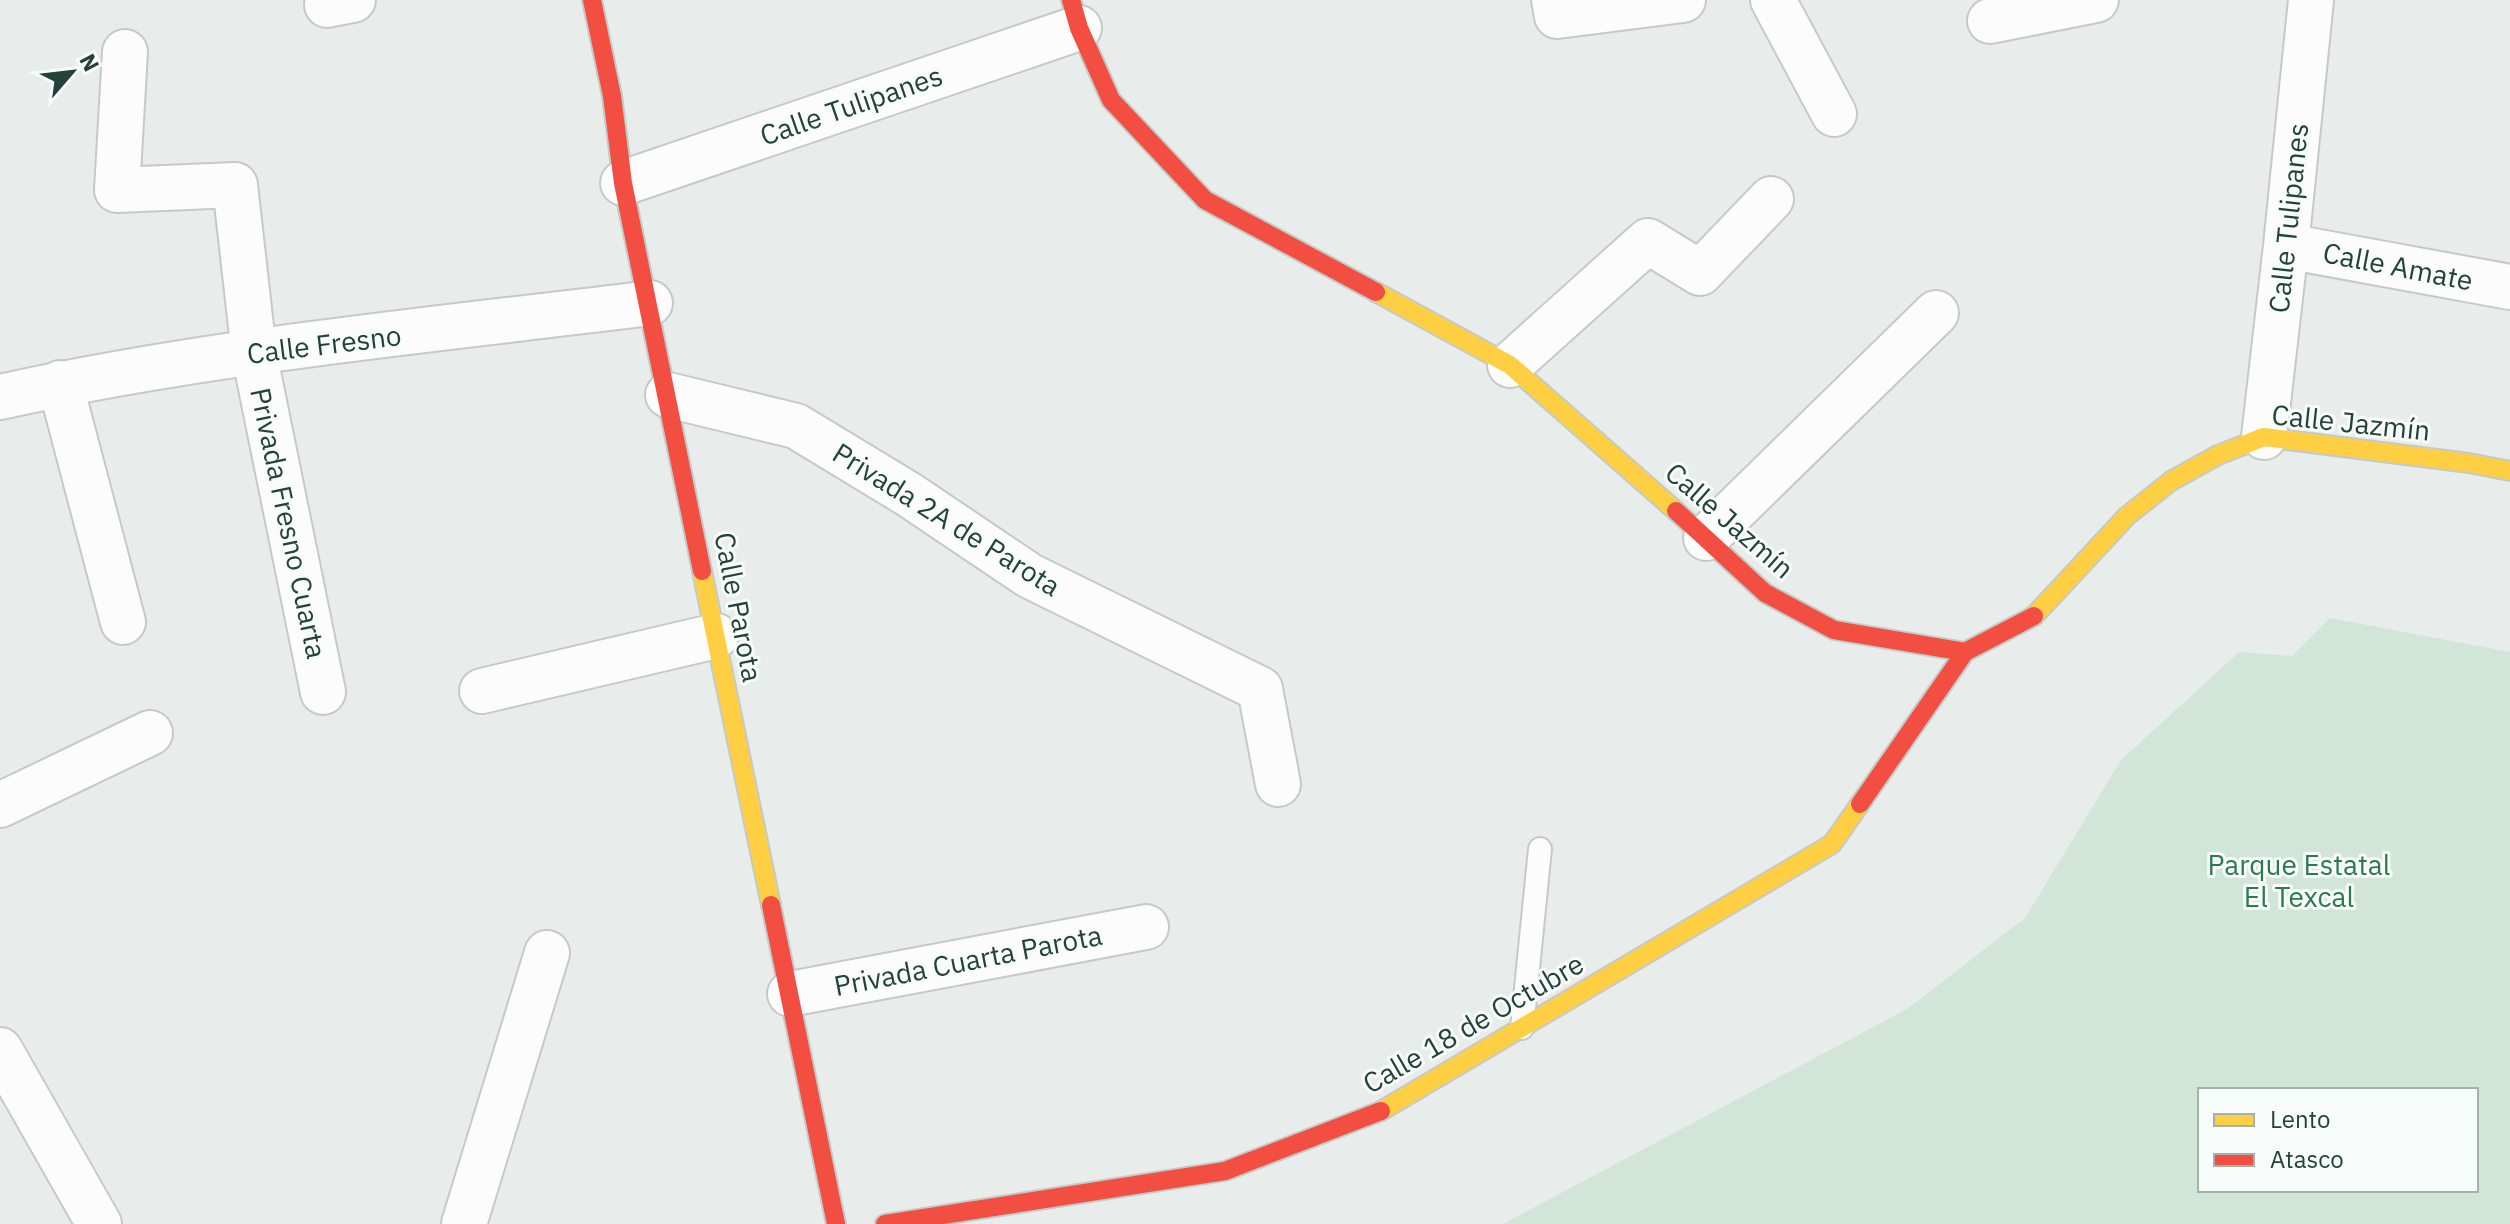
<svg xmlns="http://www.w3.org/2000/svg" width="2510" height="1224" viewBox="0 0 2510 1224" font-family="'IBM Plex Sans',sans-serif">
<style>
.green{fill:#d1e6d8;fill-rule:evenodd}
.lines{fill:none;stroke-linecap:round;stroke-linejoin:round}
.lane-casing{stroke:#c5cac8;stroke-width:26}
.street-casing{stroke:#c5cac8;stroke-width:48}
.slow-casing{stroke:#c3cbc8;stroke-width:22}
.jam-casing{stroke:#c3cbc8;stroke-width:22}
.lane{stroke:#fcfcfc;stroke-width:22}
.street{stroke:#fcfcfc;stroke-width:44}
.slow{stroke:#ffcf43;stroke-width:18}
.jam{stroke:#f24e42;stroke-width:18}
.labels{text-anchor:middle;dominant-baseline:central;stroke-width:6;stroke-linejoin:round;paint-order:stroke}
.street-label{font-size:28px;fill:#24423a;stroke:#f7fbf9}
.park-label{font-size:28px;fill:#2d7a4b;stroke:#f7fbf9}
</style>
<rect width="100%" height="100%" fill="#e8edeb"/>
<path class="green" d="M 2330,618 L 2510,652 L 2510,1224 L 1503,1224 L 1907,1009 L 2025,918 L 2121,760 L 2239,652 L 2292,656 ZM 2476,1090 L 2476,1190 L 2200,1190 L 2200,1090 Z"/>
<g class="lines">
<defs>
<path id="lane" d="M 1522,1028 L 1540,849"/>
<path id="street" d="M 1554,0 L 1557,16 L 1683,0
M 1773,0 L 1834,114
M 327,5 L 353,0
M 1990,21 L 2096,0
M 125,52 L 117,190 L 235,185 L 254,353 L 323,692
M 623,183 L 1079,28
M 2286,246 L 2510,287
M 1510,365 L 1648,241 L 1700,273 L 1771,199
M 60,383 L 123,622
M 668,395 L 796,426 L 908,494 L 1030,576 L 1260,689 L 1278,784
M 0,397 C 213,350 433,330 650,303
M 2264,437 L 2286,246 L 2311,0
M 1706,538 L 1936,313
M 482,691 L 716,636
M 0,805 L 150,733
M 790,994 L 1146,927
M 0,1050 L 99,1224
M 464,1224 L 547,953"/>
<path id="slow" d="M 1376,292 L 1510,365 L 1676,511
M 702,571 L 771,905
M 2034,616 L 2127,516 L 2171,481 L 2218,455 L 2264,437 L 2469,463 L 2510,471
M 1381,1111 L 1832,844 L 1860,804"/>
<path id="jam" d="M 592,0 L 612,96 L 623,183 L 702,571
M 1071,0 L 1079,28 L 1111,100 L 1205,200 L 1376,292
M 1676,511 L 1765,593 L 1834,630 L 1965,652 L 2034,616
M 1860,804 L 1965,652
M 771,905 L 836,1224
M 885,1224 L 1225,1171 L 1381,1111"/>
</defs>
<use href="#lane" class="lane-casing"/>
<use href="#street" class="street-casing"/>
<use href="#slow" class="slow-casing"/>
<use href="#jam" class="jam-casing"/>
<use href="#lane" class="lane"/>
<use href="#street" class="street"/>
<use href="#slow" class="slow"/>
<use href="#jam" class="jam"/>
</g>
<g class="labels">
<g class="street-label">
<text transform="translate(851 105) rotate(-19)">Calle Tulipanes</text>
<text transform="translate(2288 218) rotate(-84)">Calle Tulipanes</text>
<text transform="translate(2398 266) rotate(11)">Calle Amate</text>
<text transform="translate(324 344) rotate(-7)">Calle Fresno</text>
<text transform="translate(2351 422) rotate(6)">Calle Jazmín</text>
<text transform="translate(947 519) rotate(32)">Privada 2A de Parota</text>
<text transform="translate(1730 520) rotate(41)">Calle Jazmín</text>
<text transform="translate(289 523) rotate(78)">Privada Fresno Cuarta</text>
<text transform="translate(739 607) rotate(79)">Calle Parota</text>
<text transform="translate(968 960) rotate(-11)">Privada Cuarta Parota</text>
<text transform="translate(1473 1023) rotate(-30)">Calle 18 de Octubre</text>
</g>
<g class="park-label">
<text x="2299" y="864">Parque Estatal<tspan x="2299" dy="32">El Texcal</tspan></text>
</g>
</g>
<rect x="2198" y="1088" width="280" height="104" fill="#f7fbf9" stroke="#a3b1ad" stroke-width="2"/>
<rect x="2214" y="1114" width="40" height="12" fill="#ffcf43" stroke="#a3b1ad" stroke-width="2"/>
<text x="2270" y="1128" font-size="24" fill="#24423a">Lento</text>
<rect x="2214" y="1154" width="40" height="12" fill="#f24e42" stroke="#a3b1ad" stroke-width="2"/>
<text x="2270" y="1168" font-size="24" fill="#24423a">Atasco</text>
<g transform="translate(72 72) rotate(62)" stroke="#f7fbf9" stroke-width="6" paint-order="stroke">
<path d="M0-6L14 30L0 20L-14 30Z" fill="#24423a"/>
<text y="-12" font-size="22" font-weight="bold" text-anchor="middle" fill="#24423a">N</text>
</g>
</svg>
